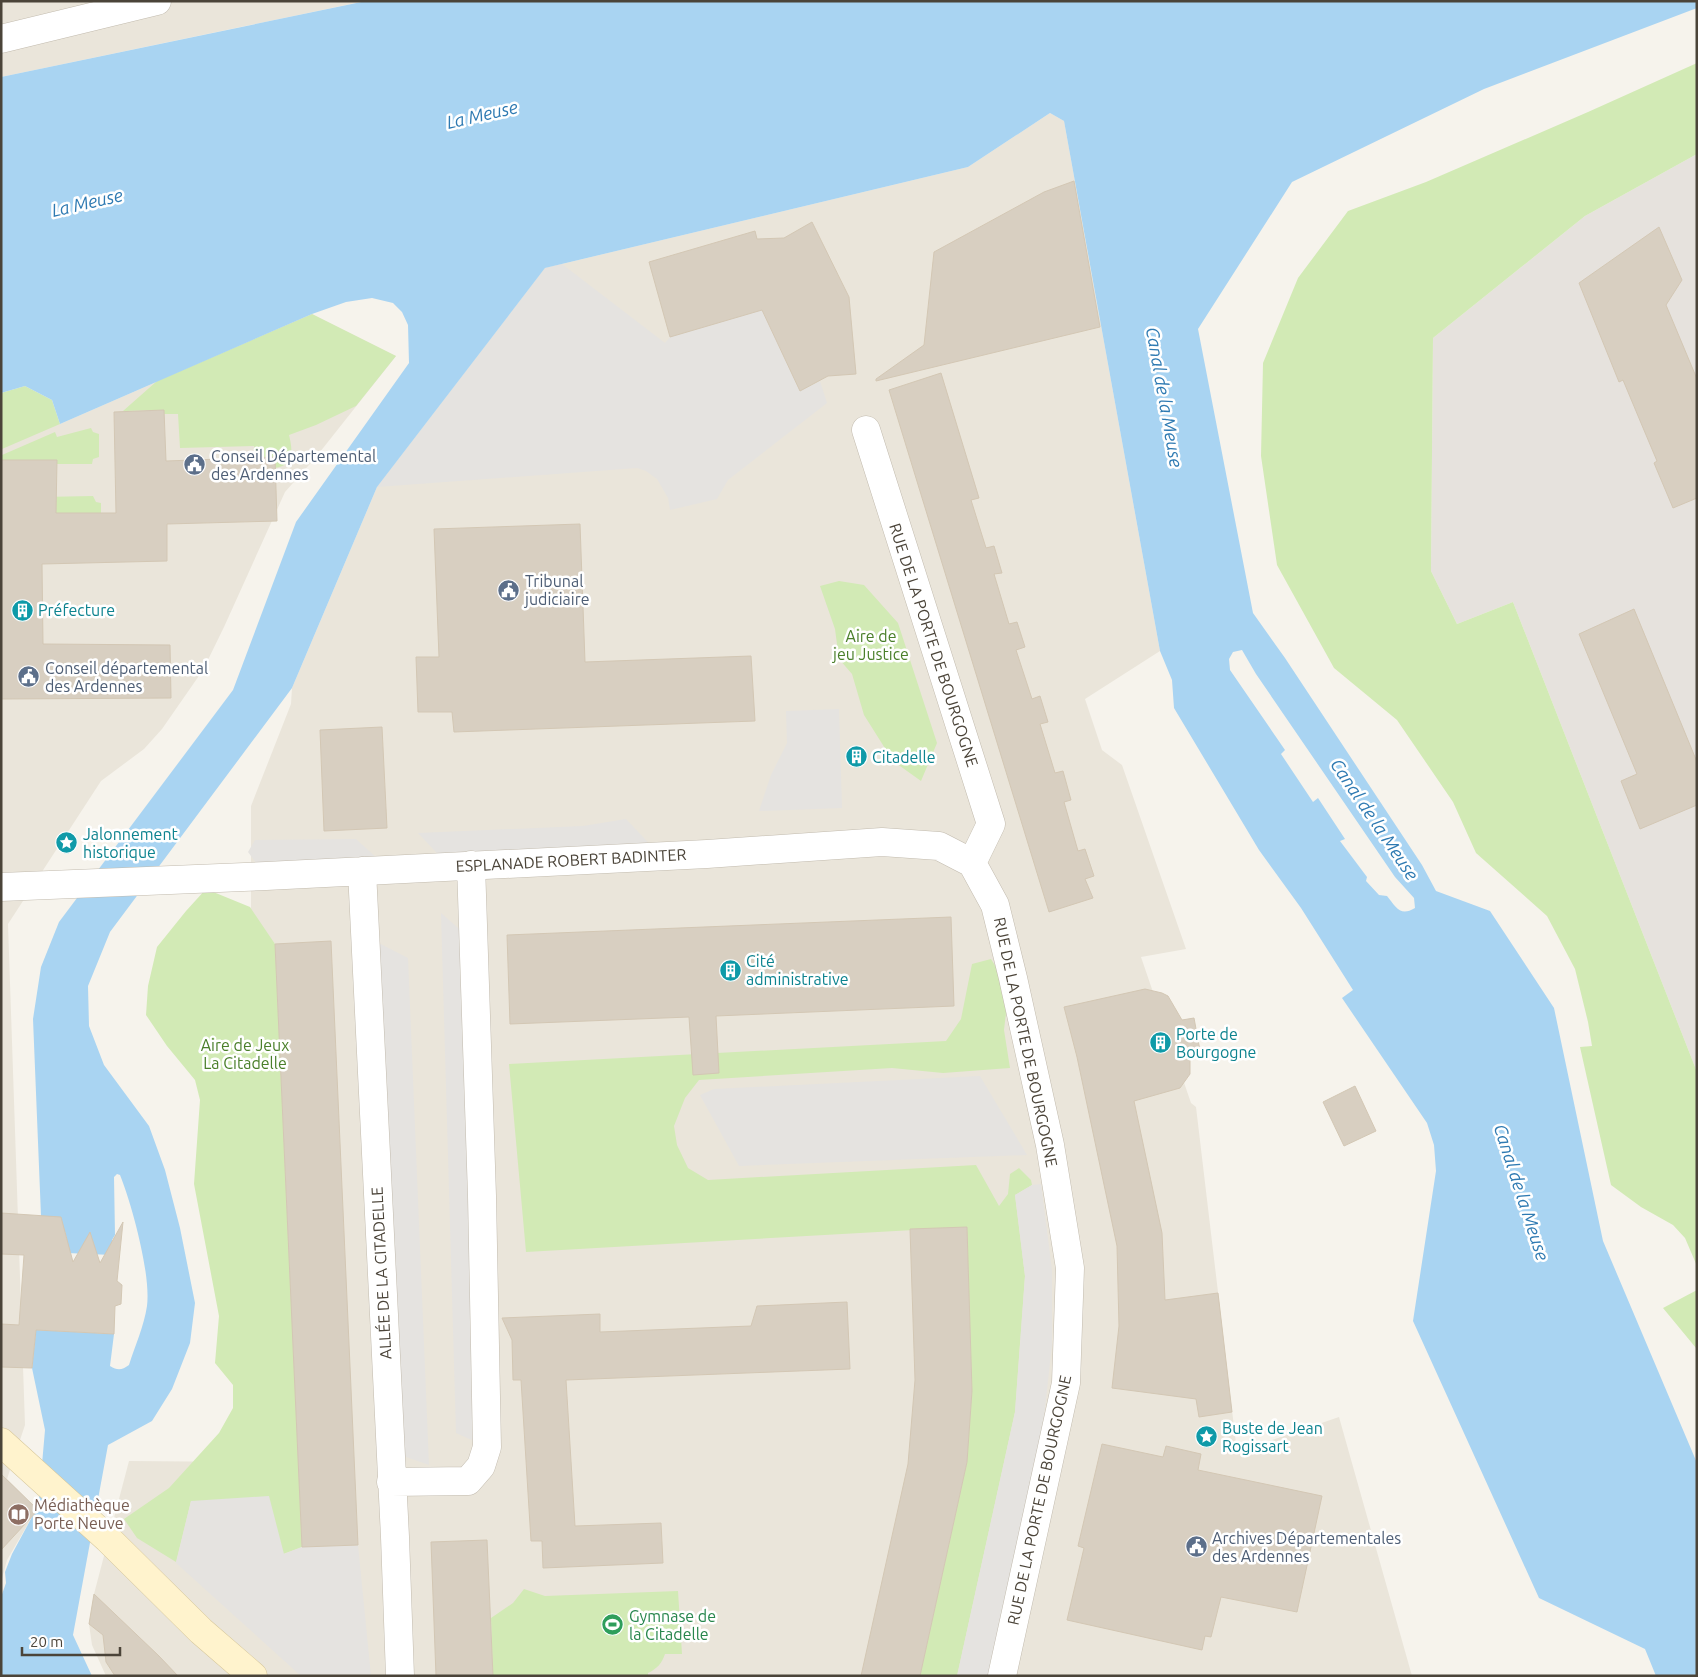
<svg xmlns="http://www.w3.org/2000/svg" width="1698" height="1677" viewBox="0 0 1698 1677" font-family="Ubuntu,sans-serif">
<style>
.residential{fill:#eae5da}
.industrial{fill:#e6e2dd}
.green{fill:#d2eab5}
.parking{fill:#e5e3e0}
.water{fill:#a9d4f2;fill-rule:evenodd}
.building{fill:#d8cfc1;stroke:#d3c7b4}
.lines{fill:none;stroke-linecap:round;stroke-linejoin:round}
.street-casing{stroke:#c2bbae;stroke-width:29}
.secondary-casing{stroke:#d6c79b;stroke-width:29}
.street{stroke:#fff;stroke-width:28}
.secondary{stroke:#fff3cd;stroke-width:28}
.labels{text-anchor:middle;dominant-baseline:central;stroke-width:5;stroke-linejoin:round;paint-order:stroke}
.service-label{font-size:16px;fill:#4e5e75;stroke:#fff;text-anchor:start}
.culture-label{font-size:16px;fill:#0d838f;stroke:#fff;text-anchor:start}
.park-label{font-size:16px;fill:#4a7f2a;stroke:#fff}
.street-label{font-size:16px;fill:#4b4439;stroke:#fff}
.education-label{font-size:16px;fill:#785e54;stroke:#fff;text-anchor:start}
.leisure-label{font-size:16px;fill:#27864d;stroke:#fff;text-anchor:start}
.water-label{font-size:18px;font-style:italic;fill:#2e7ab2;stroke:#fff}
</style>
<rect width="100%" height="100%" fill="#f6f3ec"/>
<path class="residential" d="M 1,1 L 365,1 L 1,77 Z
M 1050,113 L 1064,121 L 1160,651 L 1085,699 L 1102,750 L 1122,765 L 1186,949 L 1141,957 L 1191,1103 L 1196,1107 L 1237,1452 L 1339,1417 L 1412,1676 L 106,1676 L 92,1645 L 89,1624 L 94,1594 L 129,1461 L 251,1462 L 251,806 L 291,704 L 292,688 L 377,487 L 545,268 L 968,167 Z
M 312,314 L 396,356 L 316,457 L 285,492 L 224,627 L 203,670 L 162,729 L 144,749 L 101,781 L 8,924 L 25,1425 L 7,1479 L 38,1510 L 32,1517 L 7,1560 L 1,1582 L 1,393 L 60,424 Z"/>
<path class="industrial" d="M 1697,154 L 1697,1072 L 1513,602 L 1457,624 L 1431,571 L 1433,338 L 1585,216 Z"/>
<path class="green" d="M 1697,63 L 1697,154 L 1585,216 L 1433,338 L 1431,571 L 1457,624 L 1513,602 L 1697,1072 L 1697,1266 L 1685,1238 L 1673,1225 L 1641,1207 L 1611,1185 L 1580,1047 L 1592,1046 L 1588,1022 L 1575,969 L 1547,916 L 1476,853 L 1453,802 L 1397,720 L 1334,668 L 1277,565 L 1261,456 L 1263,363 L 1298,278 L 1348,211 L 1426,182 L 1588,112 Z
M 312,314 L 396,356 L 356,406 L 316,425 L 289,435 C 293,451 294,465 275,468 L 256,458 L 254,446 L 180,448 L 178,414 L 164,414 L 163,410 L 123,411 L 157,381 Z
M 25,386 L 52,400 L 60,424 L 2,449 L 2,455 L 55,432 L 57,437 L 91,428 L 93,432 L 99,434 L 99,457 L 93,459 L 92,464 L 57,464 L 57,460 L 1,460 L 1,393 Z
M 93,496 L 96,502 L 101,503 L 101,513 L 41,513 L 41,497 Z
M 839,581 L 864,585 L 898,623 L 937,743 L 921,781 L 893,761 L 864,715 L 852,674 L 839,659 L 835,629 L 820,586 Z
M 206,889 L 250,907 L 275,944 L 302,1547 L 283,1554 L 191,1501 L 176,1562 L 137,1538 L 124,1519 L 169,1488 L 219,1433 L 233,1408 L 233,1385 L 215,1363 L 219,1316 L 194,1184 L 200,1100 L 195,1080 L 167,1046 L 146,1015 L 148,986 L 157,947 L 186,911 Z
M 991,959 L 1009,988 L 1004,1030 L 1010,1068 L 943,1073 L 892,1068 L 699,1080 L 685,1098 L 674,1126 L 677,1145 L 688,1168 L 708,1180 L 976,1165 L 999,1206 L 1008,1194 L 1010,1174 L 1019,1168 L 1031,1180 L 1032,1185 L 1015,1195 L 1025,1276 L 1015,1412 L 957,1676 L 920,1676 L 967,1462 L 972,1391 L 967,1227 L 526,1252 L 509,1064 L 946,1041 L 961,1019 L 972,964 Z
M 1697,1290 L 1697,1348 L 1696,1348 L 1663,1308 Z
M 524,1589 L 545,1596 L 678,1591 L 682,1654 L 665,1654 C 662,1663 657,1669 648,1673 L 648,1676 L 493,1676 L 491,1618 L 513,1603 Z"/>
<path class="parking" d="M 562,264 L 665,343 L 670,337 L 765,309 L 800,391 L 820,381 L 827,403 L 728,480 L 717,499 L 670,510 L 668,498 L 657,479 L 646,471 L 637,468 L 377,487 L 545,268 Z
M 839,709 L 842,808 L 759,811 L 771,775 L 787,743 L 786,711 Z
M 626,819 L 661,856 L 449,866 L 418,833 L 583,826 Z
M 356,839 L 389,869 L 266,876 L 248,852 L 255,840 Z
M 441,913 L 473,941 L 487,1447 L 456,1433 Z
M 365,936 L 408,958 L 429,1465 L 389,1451 Z
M 980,1076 L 1027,1155 L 739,1166 L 700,1095 L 714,1089 Z
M 1041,1184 L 1052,1270 L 1052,1345 L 1043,1426 L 988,1676 L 957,1676 L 1015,1412 L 1025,1276 L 1015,1195 L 1032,1185 Z
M 269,1496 L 284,1554 L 302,1547 L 358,1545 L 371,1676 L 301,1676 L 176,1563 L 191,1501 Z"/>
<path class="water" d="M 366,1 L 1697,1 L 1697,8 L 1484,89 L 1292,182 L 1198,329 L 1253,613 L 1285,658 L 1422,865 L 1436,891 L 1490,911 L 1554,1008 L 1603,1241 L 1697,1463 L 1697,1676 L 1656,1676 L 1645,1649 L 1539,1598 L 1413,1321 L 1436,1171 L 1434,1145 L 1427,1123 L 1342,998 L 1353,990 L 1301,908 L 1259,850 L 1174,708 L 1172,680 L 1160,651 L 1064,121 L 1050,113 L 968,167 L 545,268 L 377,487 L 292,688 L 110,932 L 88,986 L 89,1026 L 104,1065 L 149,1126 L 165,1170 L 180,1228 L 195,1303 L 190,1343 L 172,1389 L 152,1421 L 108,1445 L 73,1635 L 92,1676 L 1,1676 L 1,1597 L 6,1583 L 5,1572 L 12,1554 L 32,1517 L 38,1510 L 45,1430 L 32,1368 L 36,1330 L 114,1334 L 110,1366 C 118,1371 122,1370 129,1365 C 135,1346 144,1326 147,1306 C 151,1274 132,1205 120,1175 L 117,1174 L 114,1177 L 115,1235 L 112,1240 L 112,1255 L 67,1253 L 67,1239 L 65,1232 L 40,1231 L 41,1216 L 33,1019 L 41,967 L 59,922 L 233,690 L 296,522 L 409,363 L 408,325 L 402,312 L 393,303 L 372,298 L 346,302 L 312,314 L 60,424 L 52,400 L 25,386 L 1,393 L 1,77 ZM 1242,650 L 1256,674 L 1395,877 L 1414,898 L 1415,908 C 1400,917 1396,907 1387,896 L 1379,895 L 1366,881 L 1367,877 L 1340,841 L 1345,839 L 1318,798 L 1313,802 L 1281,754 L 1285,750 L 1230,670 L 1229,659 L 1233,652 Z"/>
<path class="building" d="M 1074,181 L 1100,327 L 876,381 L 876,379 L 924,345 L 934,252 L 1044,192 Z
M 812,222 L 849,297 L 856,374 L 828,376 L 800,391 L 762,310 L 670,337 L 649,262 L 755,231 L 757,239 L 784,238 Z
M 1659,227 L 1682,280 L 1666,305 L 1697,379 L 1697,498 L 1673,508 L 1654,463 L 1657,461 L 1641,423 L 1623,380 L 1619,382 L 1579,283 Z
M 941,373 L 979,498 L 971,500 L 986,548 L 994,546 L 1002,573 L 994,574 L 1009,624 L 1017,622 L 1025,647 L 1016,650 L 1032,699 L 1040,696 L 1048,722 L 1040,724 L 1055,773 L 1063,771 L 1071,800 L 1064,802 L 1078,851 L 1085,849 L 1094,876 L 1085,879 L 1093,898 L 1049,912 L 889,390 Z
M 164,410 L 166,461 L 275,457 L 277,521 L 167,524 L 167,561 L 42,564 L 43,644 L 170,645 L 171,698 L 1,699 L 1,460 L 57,460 L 56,513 L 116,513 L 114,412 Z
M 580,524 L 585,662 L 751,656 L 755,721 L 454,732 L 452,712 L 418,712 L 416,657 L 439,657 L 434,529 Z
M 1634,609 L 1697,762 L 1697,805 L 1640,829 L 1621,781 L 1637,774 L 1579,634 Z
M 382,727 L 387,828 L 324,831 L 320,730 Z
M 951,917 L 954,1006 L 716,1016 L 719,1073 L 693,1075 L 689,1017 L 510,1024 L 507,935 Z
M 331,941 L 358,1545 L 302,1547 L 275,944 Z
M 1145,989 L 1162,993 L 1168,996 L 1182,1020 L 1194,1018 L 1201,1056 L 1190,1059 L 1190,1074 L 1180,1088 L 1134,1101 L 1162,1233 L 1165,1300 L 1218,1293 L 1232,1412 L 1199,1417 L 1196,1399 L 1112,1388 L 1119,1326 L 1117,1246 L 1077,1057 L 1064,1007 Z
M 1355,1086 L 1376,1131 L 1344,1146 L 1323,1102 Z
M 1,1213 L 61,1217 L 73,1262 L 90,1232 L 100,1263 L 123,1222 L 117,1281 L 122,1285 L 121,1304 L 115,1306 L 114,1334 L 36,1330 L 32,1368 L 1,1367 L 1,1324 L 19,1325 L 24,1255 L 1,1254 Z
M 967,1227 L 972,1391 L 967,1462 L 920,1676 L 861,1676 L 908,1464 L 915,1380 L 910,1229 Z
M 847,1302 L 850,1369 L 566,1380 L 575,1526 L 661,1523 L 663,1563 L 543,1568 L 542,1541 L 531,1541 L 521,1380 L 513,1380 L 512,1340 L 502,1318 L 600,1314 L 600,1332 L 751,1326 L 757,1306 Z
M 1102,1444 L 1163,1457 L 1166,1446 L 1201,1454 L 1198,1470 L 1322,1496 L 1297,1612 L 1221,1597 L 1211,1637 L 1205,1636 L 1202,1650 L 1067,1620 L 1084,1548 L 1078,1546 Z
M 1,1474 L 38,1510 L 1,1550 Z
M 487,1540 L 493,1676 L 436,1676 L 431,1542 Z
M 94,1594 L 159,1656 L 178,1676 L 115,1676 L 106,1662 L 103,1635 L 89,1624 Z"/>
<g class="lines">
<defs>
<path id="street" d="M 1,39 L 157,1
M 866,430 L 991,824 L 972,863 L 995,905 L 1013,978 L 1050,1145 L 1070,1268 L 1066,1383 L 1002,1676
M 362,871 L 395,1537 L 400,1676
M 1,887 L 266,876 L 707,854 L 882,842 L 939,846 L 972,863
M 391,1482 L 468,1481 L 481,1466 L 487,1447 L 482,1196 L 471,865"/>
<path id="secondary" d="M 1,1442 L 108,1539 L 201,1631 L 253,1676"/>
</defs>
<use href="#street" class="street-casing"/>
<use href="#secondary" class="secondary-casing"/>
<use href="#street" class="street"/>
<use href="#secondary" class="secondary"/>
</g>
<defs>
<symbol id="civic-disc" viewBox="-11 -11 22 22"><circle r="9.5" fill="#5c6f8a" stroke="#fff"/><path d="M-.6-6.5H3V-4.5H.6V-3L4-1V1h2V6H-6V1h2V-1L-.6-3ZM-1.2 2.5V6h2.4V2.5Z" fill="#fff"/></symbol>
<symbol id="building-disc" viewBox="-11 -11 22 22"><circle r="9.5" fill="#0f9aa8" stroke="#fff"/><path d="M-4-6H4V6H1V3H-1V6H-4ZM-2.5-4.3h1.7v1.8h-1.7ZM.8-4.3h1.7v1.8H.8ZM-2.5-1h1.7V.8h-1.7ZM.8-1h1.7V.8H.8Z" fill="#fff"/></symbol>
<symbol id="sight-disc" viewBox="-11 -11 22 22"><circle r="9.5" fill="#0f9aa8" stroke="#fff"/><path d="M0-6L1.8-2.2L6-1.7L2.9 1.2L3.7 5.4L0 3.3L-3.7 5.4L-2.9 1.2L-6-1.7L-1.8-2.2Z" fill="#fff"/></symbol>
<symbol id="library-disc" viewBox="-11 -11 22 22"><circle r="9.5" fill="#8d6e63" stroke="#fff"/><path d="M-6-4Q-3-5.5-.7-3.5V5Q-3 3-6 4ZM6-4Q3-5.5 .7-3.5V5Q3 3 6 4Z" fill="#fff"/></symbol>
<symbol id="stadium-disc" viewBox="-11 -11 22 22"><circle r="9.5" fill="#2e9e5b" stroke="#fff"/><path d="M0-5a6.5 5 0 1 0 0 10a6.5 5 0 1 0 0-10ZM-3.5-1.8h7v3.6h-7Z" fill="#fff"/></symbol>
</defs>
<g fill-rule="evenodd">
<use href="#civic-disc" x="182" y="452" width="25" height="25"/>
<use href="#civic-disc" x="496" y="578" width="25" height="25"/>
<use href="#building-disc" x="10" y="598" width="25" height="25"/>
<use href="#civic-disc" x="16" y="664" width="25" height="25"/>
<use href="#building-disc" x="844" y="744" width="25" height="25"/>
<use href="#sight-disc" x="54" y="830" width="25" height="25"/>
<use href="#building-disc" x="718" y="958" width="25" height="25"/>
<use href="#building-disc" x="1148" y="1030" width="25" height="25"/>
<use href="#sight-disc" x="1194" y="1424" width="25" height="25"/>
<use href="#library-disc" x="6" y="1502" width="25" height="25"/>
<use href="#civic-disc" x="1184" y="1534" width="25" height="25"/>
<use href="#stadium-disc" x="600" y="1612" width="25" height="25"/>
</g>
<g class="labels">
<g class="service-label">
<text x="211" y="456">Conseil Départemental<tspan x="211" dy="18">des Ardennes</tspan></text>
<text x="525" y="581">Tribunal<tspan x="525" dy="18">judiciaire</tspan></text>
<text x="45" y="668">Conseil départemental<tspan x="45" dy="18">des Ardennes</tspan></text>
<text x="1212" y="1538">Archives Départementales<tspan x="1212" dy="18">des Ardennes</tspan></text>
</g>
<g class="culture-label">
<text x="38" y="610">Préfecture</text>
<text x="872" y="757">Citadelle</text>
<text x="83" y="834">Jalonnement<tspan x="83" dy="18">historique</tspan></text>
<text x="746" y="961">Cité<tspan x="746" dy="18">administrative</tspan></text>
<text x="1176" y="1034">Porte de<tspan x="1176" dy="18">Bourgogne</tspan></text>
<text x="1222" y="1428">Buste de Jean<tspan x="1222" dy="18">Rogissart</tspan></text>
</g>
<g class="park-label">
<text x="871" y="636">Aire de<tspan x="871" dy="18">jeu Justice</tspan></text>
<text x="245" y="1045">Aire de Jeux<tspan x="245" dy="18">La Citadelle</tspan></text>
</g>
<g class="street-label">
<text transform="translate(934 645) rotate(72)">RUE DE LA PORTE DE BOURGOGNE</text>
<text transform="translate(571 860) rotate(-3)">ESPLANADE ROBERT BADINTER</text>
<text transform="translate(1026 1042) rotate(78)">RUE DE LA PORTE DE BOURGOGNE</text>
<text transform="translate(381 1273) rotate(-93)">ALLÉE DE LA CITADELLE</text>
<text transform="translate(1039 1500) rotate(-78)">RUE DE LA PORTE DE BOURGOGNE</text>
</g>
<g class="education-label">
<text x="34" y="1505">Médiathèque<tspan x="34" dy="18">Porte Neuve</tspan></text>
</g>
<g class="leisure-label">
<text x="629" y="1616">Gymnase de<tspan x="629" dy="18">la Citadelle</tspan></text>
</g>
<g class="water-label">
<text transform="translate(482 114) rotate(-13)">La Meuse</text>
<text transform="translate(87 202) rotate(-13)">La Meuse</text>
<text transform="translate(1165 397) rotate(80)">Canal de la Meuse</text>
<text transform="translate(1375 819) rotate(56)">Canal de la Meuse</text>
<text transform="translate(1522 1192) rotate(72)">Canal de la Meuse</text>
</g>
</g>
<rect width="1698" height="1677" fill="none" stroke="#4b4439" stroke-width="5"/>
<path d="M22 1647v8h98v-8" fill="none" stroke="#4b4439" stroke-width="2.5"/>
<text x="30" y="1647" font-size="15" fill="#4b4439" stroke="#ffffff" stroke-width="4" paint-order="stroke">20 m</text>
</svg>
